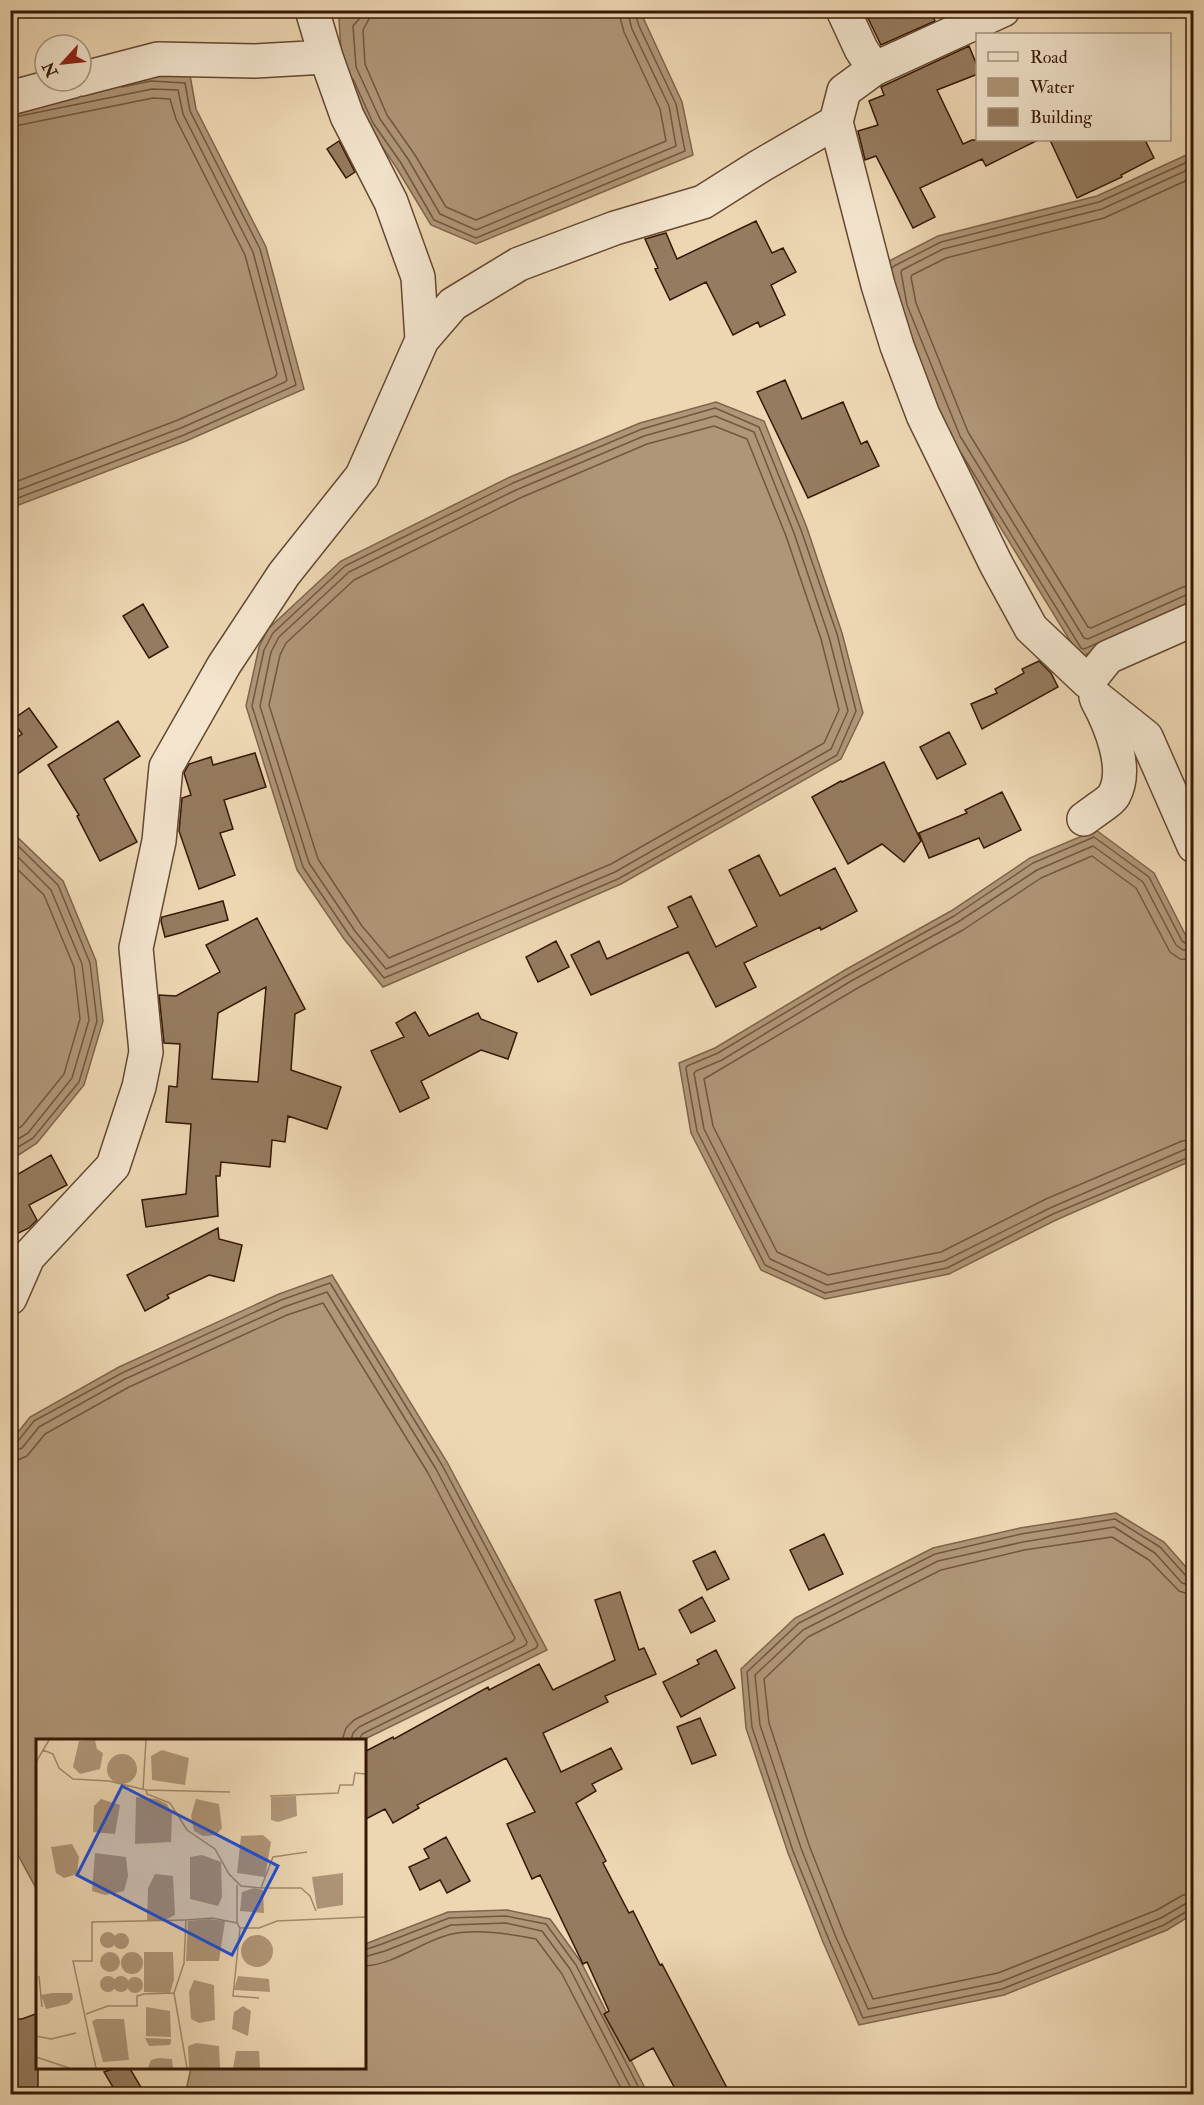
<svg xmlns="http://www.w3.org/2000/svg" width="1204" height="2105" viewBox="0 0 1204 2105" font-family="'IM FELL Double Pica',serif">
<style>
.water{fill:#af9678;stroke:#7f644a;stroke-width:1.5}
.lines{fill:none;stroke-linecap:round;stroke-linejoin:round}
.shore{stroke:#72573e;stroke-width:1.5}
.building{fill:#957b5f;stroke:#361804;stroke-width:1.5;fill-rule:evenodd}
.minor-casing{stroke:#644830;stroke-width:36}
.minor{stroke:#f3e5ce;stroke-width:33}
.inset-road{fill:none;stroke:#a48b6d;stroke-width:1.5}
.view{fill:#1d4ed8;fill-opacity:0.15;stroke:#1d4ed8;stroke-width:3}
.inset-edge{fill:none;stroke:#361804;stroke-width:3}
</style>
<rect width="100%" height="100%" fill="#edd7b3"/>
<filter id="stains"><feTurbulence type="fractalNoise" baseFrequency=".00333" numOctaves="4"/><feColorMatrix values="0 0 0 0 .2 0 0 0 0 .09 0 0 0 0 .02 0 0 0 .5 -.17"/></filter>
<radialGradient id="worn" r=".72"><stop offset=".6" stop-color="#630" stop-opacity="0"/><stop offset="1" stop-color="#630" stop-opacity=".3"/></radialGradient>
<path class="water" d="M 351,10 L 640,11 L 682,102 L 693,155 L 476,244 L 431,225 L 396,167 L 368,126 L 342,70 L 339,19 Z
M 151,75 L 190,75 L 196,109 L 266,247 L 304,389 L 186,441 L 11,508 L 11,105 Z
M 1193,152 L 1193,607 L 1080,657 L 948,442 L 885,263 L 938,236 L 1097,196 Z
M 716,402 L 764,421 L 807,528 L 842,633 L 863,713 L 841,759 L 621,884 L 383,987 L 344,939 L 297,870 L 246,706 L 259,647 L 268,629 L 341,561 L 510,477 L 640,423 Z
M 10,830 L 63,881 L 96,961 L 103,1021 L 84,1085 L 37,1143 L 11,1160 Z
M 1096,830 L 1154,873 L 1187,938 L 1193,937 L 1193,1160 L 1056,1220 L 949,1274 L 825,1299 L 761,1270 L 691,1133 L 679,1063 L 715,1048 L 845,970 L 951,911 L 1030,858 Z
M 332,1275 L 447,1462 L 547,1650 L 363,1740 L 38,1740 L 37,1890 L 11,1842 L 11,1441 L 30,1417 L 119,1367 L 279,1294 Z
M 1116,1513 L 1164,1542 L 1193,1575 L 1193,1914 L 1167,1930 L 1004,1995 L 859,2025 L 823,1942 L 788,1853 L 746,1728 L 741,1669 L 795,1618 L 933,1548 L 1020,1528 Z
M 507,1910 L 550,1919 L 581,1962 L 648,2094 L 190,2094 L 187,2086 L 191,2068 L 364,2068 L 365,1944 L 448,1912 Z"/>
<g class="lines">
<path class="shore" d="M 361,10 L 360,18 L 353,26 L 356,67 L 380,119 L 408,159 L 440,214 L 476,230 L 676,146 L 669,106 L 632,29 L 627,10
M 370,10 L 369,19 L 363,30 L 365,64 L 387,115 L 415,155 L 446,207 L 476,220 L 666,141 L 660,109 L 624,32 L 618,10
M 353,79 L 373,123 L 401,163 L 434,220 L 476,238 L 685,151 L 676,104 L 639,26 L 634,10
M 10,118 L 152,89 L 178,90 L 183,114 L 253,252 L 287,380 L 285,382 L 181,428 L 10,493
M 10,127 L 153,98 L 170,99 L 176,119 L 245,255 L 277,374 L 275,377 L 178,420 L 10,484
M 1194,167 L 1102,209 L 943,249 L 902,270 L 901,272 L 907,305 L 960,436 L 1084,638 L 1088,639 L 1186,595 L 1194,594
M 1194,177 L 1104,218 L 946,258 L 912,275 L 911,277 L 916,303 L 968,432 L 1088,627 L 1091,628 L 1183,587 L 1194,585
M 892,268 L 894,266 L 941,242 L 1099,202 L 1194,159
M 715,408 L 759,427 L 801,530 L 837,634 L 856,711 L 837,755 L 618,879 L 384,978 L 349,935 L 303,867 L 252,706 L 264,650 L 273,633 L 345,566 L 513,483 L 642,429 Z
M 715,416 L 754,432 L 794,533 L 829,637 L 848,711 L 831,749 L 615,872 L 386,969 L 355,931 L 309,863 L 260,706 L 271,652 L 279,637 L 349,572 L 516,490 L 644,436 Z
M 714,426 L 747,439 L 786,536 L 821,639 L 839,710 L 824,743 L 611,864 L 389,958 L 362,926 L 318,859 L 269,705 L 280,655 L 286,643 L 354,580 L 520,498 L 647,444 Z
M 961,453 L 1081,648 L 1084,649 L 1098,643
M 10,501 L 184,435 L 296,385 L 260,249 L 190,111 L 185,83 L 151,81 L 122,87
M 10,838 L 58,885 L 90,963 L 97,1021 L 79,1082 L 33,1138 L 10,1152
M 10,849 L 51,890 L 82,964 L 89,1020 L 72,1078 L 28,1133 L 10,1144
M 10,862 L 44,895 L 74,967 L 80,1019 L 64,1074 L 22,1126 L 10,1133
M 1194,943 L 1187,944 L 1182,941 L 1149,877 L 1094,837 L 1033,863 L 954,916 L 848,975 L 718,1053 L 687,1066 L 686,1069 L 697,1131 L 765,1265 L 825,1293 L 947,1268 L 1053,1214 L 1194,1155
M 1194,950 L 1183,950 L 1176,945 L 1143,882 L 1093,846 L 1037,870 L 958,922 L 851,981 L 722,1060 L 696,1071 L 694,1073 L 704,1129 L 770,1259 L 827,1285 L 944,1261 L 1050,1208 L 1186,1149 L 1194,1148
M 1194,960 L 1180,959 L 1170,952 L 1136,888 L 1092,856 L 1041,878 L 963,930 L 856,989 L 704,1079 L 713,1126 L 777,1252 L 828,1275 L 941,1252 L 1046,1199 L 1182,1141 L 1194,1139
M 10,1444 L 17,1442 L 34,1421 L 122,1373 L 281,1300 L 330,1283 L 442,1465 L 538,1645 L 536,1648 L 362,1734 L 359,1740
M 10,1452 L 22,1448 L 39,1427 L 125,1379 L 284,1307 L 327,1292 L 436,1469 L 527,1642 L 526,1645 L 359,1727 L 353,1733 L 351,1740
M 10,1461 L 18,1460 L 27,1456 L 45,1434 L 129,1387 L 287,1315 L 323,1303 L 428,1473 L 515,1638 L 513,1641 L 354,1720 L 346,1728 L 342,1740
M 1194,1579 L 1187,1577 L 1160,1547 L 1115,1519 L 1021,1534 L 935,1554 L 799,1623 L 747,1672 L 752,1727 L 793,1851 L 829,1940 L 863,2018 L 1002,1989 L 1164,1925 L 1189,1910 L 1194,1910
M 1194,1586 L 1182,1583 L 1155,1553 L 1114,1527 L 1023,1542 L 938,1561 L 803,1630 L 755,1675 L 760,1725 L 801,1848 L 836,1937 L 868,2009 L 1000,1982 L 1161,1918 L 1185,1904 L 1194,1902
M 1194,1596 L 1179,1591 L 1149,1560 L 1112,1537 L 1024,1550 L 941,1570 L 808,1637 L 764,1679 L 769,1723 L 809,1845 L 844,1934 L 873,1999 L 998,1973 L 1157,1910 L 1183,1895 L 1194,1893
M 364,1950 L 382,1944 L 449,1918 L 506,1916 L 546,1924 L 576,1965 L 642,2094
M 364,1957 L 385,1951 L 451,1925 L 506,1923 L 542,1931 L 570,1969 L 634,2094
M 364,1966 C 395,1965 423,1940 452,1934 C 477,1929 512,1934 536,1939 L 562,1974 L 624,2094"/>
</g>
<path class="building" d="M 864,10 L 931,10 L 935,21 L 881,45 Z
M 969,46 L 978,68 L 978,74 L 937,90 L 963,144 L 972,140 L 1038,140 L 986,166 L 982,159 L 920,188 L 935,217 L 913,228 L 876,156 L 865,160 L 858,131 L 878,125 L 869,101 L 884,95 L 881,87 Z
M 1050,140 L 1145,140 L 1154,158 L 1121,175 L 1122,177 L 1077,198 Z
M 339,141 L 355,172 L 346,178 L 327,149 Z
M 756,221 L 772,253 L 783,248 L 796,272 L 771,285 L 785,315 L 760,327 L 758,322 L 733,335 L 706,282 L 670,300 L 655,269 L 658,268 L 645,239 L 666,233 L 677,259 Z
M 785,380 L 802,419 L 843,402 L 861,444 L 867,441 L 879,466 L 808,498 L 757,392 Z
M 143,604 L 168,647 L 149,658 L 123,616 Z
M 1039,661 L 1051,673 L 1058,687 L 982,729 L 971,704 L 997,693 L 995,689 L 1024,673 L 1022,669 Z
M 29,708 L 57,747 L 10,779 L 10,742 L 22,734 L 12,720 Z
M 118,721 L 140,756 L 104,779 L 137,842 L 100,861 L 77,816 L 79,815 L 48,765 Z
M 949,732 L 966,764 L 937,779 L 920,747 Z
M 255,753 L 266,787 L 224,800 L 233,829 L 220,833 L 235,875 L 199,889 L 179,831 L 182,798 L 191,795 L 184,773 L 189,764 L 211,757 L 213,765 Z
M 884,762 L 921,841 L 904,862 L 882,844 L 848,864 L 812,797 L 841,781 L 842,782 Z
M 1002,792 L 1021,830 L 984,848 L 979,838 L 929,858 L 919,833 L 967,813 L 965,810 Z
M 759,855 L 780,896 L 835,868 L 857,911 L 821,930 L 820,927 L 744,963 L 756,987 L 716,1007 L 688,952 L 591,995 L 571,955 L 599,941 L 607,959 L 678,927 L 668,907 L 691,896 L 716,947 L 757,926 L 729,870 Z
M 223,901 L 228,920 L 165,937 L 161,921 L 162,917 Z
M 257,918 L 305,1009 L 295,1014 L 291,1070 L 341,1087 L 327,1129 L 288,1116 L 285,1142 L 272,1140 L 270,1167 L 221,1162 L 220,1176 L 216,1176 L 218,1216 L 146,1227 L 142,1200 L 186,1194 L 191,1124 L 166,1122 L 169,1086 L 177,1087 L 180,1044 L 164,1043 L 159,995 L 176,996 L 220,972 L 206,945 ZM 266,987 L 258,1082 L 212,1079 L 218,1013 Z
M 556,941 L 569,967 L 538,982 L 526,957 Z
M 415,1012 L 429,1036 L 478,1013 L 481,1019 L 517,1033 L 508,1059 L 481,1050 L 421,1081 L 429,1098 L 400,1112 L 371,1051 L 404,1037 L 396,1023 Z
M 51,1155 L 67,1185 L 29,1205 L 37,1220 L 29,1228 L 10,1237 L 10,1167 L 15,1176 Z
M 218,1228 L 219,1239 L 242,1245 L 234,1281 L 209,1275 L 167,1295 L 169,1298 L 145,1311 L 127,1275 Z
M 824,1534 L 843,1574 L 809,1590 L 790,1550 Z
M 715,1551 L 729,1579 L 707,1590 L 693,1561 Z
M 620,1592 L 639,1650 L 644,1648 L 656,1674 L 605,1696 L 608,1702 L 543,1733 L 561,1772 L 611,1748 L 622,1769 L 592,1784 L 596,1791 L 576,1803 L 606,1861 L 603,1863 L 629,1913 L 633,1911 L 660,1965 L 662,1964 L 727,2088 L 714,2094 L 678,2094 L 653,2048 L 630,2061 L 604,2014 L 609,2011 L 587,1962 L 583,1964 L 540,1875 L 532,1879 L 507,1824 L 535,1812 L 506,1758 L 417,1805 L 419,1808 L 393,1823 L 385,1809 L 364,1820 L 364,1752 L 393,1737 L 394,1739 L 488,1687 L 489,1690 L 539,1664 L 553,1690 L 615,1660 L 595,1600 Z
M 702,1597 L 715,1621 L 691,1633 L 679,1610 Z
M 716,1650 L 735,1688 L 681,1717 L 663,1682 L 699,1664 L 697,1660 Z
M 700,1718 L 716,1755 L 692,1764 L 677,1727 Z
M 446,1837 L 470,1881 L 447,1893 L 440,1880 L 420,1890 L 409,1867 L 429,1858 L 424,1849 Z
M 38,2013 L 38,2094 L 10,2094 L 10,2019 L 22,2019 Z
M 119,2067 L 129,2067 L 145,2094 L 117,2094 L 104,2072 Z"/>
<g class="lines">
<defs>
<path id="minor" d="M 312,10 L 326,57
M 843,10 L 861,49 L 874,69 L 844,91 L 836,122 L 878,285 L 897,346 L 923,415 L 996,564 L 1031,628 L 1088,682 L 1108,657 L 1194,619
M 874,69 L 1003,10
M 10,98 L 73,81
M 422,340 L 453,304 L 519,264 L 615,228 L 703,202 L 760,166 L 836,122
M 1096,697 L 1146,737 L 1194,846
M 1084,819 C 1091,813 1110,802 1114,795 C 1129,768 1110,724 1097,700
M 10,1298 L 28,1257 L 113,1166 L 139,1087 L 146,1052 L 136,948 L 159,841 L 166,767 L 224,665 L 284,574 L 362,476 L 422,340 L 418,277 L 391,202 L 347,116 L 326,57 L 255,61 L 158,59 L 81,79"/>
</defs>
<use href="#minor" class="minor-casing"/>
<use href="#minor" class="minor"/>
</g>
<g transform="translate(36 1739)">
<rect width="330" height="330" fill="#edd7b3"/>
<path d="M 59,1 L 61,10 L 67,14 L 64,30 L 44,35 L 37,28 L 43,2 ZM 126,11 L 153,19 L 149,46 L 116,41 L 115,17 ZM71 30a15 15 0 1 1 30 0a15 15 0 1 1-30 0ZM 260,57 L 261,77 L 242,83 L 235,81 L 235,58 ZM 100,58 L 121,60 L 131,65 L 136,75 L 135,103 L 99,105 ZM 65,60 L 84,66 L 79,95 L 57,93 L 58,67 ZM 160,60 L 183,65 L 186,89 L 180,96 L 167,97 L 158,92 L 155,77 ZM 227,96 L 235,103 L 229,138 L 201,134 L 205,97 ZM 36,105 L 43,118 L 41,135 L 28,139 L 20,134 L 15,108 ZM 59,114 L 90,118 L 92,137 L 88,152 L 69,156 L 56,152 ZM 166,116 L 185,123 L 186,158 L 182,167 L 154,160 L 154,118 ZM 307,134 L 307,166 L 281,170 L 276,138 ZM 119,135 L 137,137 L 139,176 L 127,182 L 111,181 L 112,149 ZM 218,149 L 227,151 L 228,174 L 204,172 L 206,153 ZM 173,180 L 189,182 L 183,222 L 150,222 L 152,182 ZM64 201a8 8 0 1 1 16 0a8 8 0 1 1-16 0ZM77 202a8 8 0 1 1 16 0a8 8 0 1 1-16 0ZM205 212a16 16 0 1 1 32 0a16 16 0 1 1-32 0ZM64 223a10 10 0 1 1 20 0a10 10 0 1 1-20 0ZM 108,213 L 137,213 L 138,241 L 134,254 L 108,253 ZM85 224a11 11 0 1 1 22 0a11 11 0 1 1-22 0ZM 202,237 L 233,240 L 234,253 L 198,251 ZM77 245a8 8 0 1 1 16 0a8 8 0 1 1-16 0ZM64 245a8 8 0 1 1 16 0a8 8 0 1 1-16 0ZM91 246a8 8 0 1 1 16 0a8 8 0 1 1-16 0ZM 158,241 L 178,246 L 179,281 L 163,284 L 155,280 L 153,253 ZM 16,254 L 36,254 L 37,260 L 32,265 L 10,270 L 5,256 ZM 207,267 L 215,272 L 212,297 L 196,290 L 198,273 ZM 110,268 L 134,272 L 135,298 L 110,297 ZM 61,280 L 88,280 L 93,321 L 67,323 L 56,282 ZM 109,299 L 135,300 L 135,302 L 134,306 L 113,307 ZM 160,304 L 183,307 L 184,329 L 153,329 L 152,307 ZM 200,312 L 223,312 L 224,329 L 197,329 ZM 122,319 L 136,320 L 137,329 L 112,329 L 115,321 Z" fill="#af9678"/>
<path class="inset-road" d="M 7,11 L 17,15 L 23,29 L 37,40 L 73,42 L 110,51 L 194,53M 0,23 L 13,1M 107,51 L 110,1M 110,51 L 111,55 L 134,64 L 151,91 L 179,110 L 193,135 L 205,147 L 225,149 L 237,118 L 271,113M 234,57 L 302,54 L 304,46 L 317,46 L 319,34 L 330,35M 201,146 L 201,184M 225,149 L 265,149 L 274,157 L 280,172M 204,189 L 197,257 L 223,259M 3,237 L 6,268M 138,254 L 148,224 L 150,181 L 176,179 L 201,184 L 204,189 L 223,189 L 241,182 L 330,178M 50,275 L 72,267 L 101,267 L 101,257 L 108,255 L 138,254 L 151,329M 0,297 L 15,300 L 40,294M 0,318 L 33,329M 60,329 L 37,222 L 56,222 L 56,183 L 149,181"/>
<path class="view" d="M 86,47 L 242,127 L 196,216 L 41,136 Z"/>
<rect width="330" height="330" class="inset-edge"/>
</g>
<rect width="1204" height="2105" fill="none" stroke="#edd7b3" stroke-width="36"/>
<rect x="12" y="12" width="1180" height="2081" fill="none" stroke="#361804" stroke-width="3"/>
<rect x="18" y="18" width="1168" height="2069" fill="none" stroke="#361804" stroke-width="1.5"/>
<rect x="976" y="33" width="195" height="108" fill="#f3e5ce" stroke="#a7937d" stroke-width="1.5"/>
<rect x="988" y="52" width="30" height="9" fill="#f3e5ce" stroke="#a7937d" stroke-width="1.5"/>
<text x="1030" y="63" font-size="18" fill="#361804">Road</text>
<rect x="988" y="78" width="30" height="18" fill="#af9678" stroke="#a7937d" stroke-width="1.5"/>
<text x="1030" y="93" font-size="18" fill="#361804">Water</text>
<rect x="988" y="108" width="30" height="18" fill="#957b5f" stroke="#a7937d" stroke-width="1.5"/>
<text x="1030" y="123" font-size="18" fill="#361804">Building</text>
<g transform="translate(63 63) rotate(243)"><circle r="28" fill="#f3e5ce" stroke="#a7937d" stroke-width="1.5"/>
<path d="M0-4.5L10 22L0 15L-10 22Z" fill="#8f2418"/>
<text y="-9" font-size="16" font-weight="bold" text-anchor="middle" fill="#361804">N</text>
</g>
<rect width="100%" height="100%" filter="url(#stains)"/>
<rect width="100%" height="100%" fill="url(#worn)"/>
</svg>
